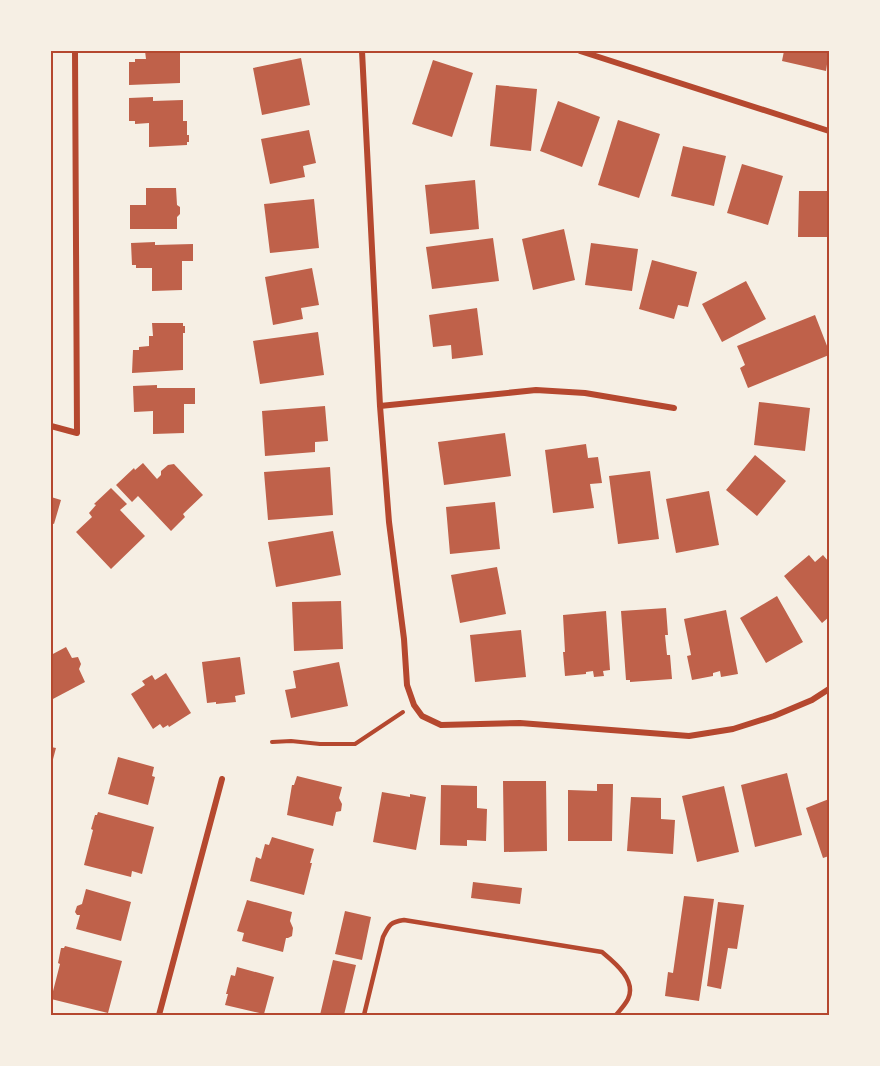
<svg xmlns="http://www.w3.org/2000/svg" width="880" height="1066" viewBox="0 0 880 1066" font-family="Raleway,sans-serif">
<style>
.building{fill:#bf614a}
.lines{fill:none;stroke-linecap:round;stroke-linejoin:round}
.path{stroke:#b5482f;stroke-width:4}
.service{stroke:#b5482f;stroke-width:4.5}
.minor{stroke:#b5482f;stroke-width:6}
.neatline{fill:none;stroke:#b5482f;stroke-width:2}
</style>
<rect width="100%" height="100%" fill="#f6efe4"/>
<path class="building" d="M 145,51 L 180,51 L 180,83 L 129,85 L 129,62 L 135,62 L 135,59 L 146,59 Z
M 784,51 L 829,51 L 826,71 L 782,61 Z
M 301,58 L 310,105 L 262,115 L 253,68 Z
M 433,60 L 473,73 L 452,137 L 412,124 Z
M 496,85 L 537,89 L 531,151 L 490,146 Z
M 153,97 L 153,101 L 183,100 L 183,121 L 187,121 L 187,135 L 189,135 L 189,142 L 187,142 L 187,145 L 149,147 L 149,123 L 135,124 L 135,121 L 129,121 L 129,98 Z
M 558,101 L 600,117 L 582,167 L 540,151 Z
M 618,120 L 660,134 L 639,198 L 598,185 Z
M 309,130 L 316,163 L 303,166 L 305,177 L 270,184 L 261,139 Z
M 683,146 L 726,156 L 714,206 L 671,196 Z
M 742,164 L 783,176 L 768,225 L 727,213 Z
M 475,180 L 479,229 L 430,234 L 425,185 Z
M 146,188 L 176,188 L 177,205 L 180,207 L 180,214 L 177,217 L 177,229 L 130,229 L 130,205 L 146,205 Z
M 799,191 L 829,191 L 829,237 L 798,237 Z
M 314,199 L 319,248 L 270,253 L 264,204 Z
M 564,229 L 575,280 L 533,290 L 522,239 Z
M 493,238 L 499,281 L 432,289 L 426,247 Z
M 155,242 L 155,245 L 193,244 L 193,261 L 182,261 L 182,290 L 152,291 L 152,268 L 136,268 L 136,265 L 132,265 L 131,243 Z
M 591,243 L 638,249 L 632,291 L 585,285 Z
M 652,260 L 697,272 L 688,307 L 678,305 L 674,319 L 639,309 Z
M 312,268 L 319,305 L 301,308 L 303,319 L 273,325 L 265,277 Z
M 746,281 L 766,319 L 722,342 L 702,304 Z
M 477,308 L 483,355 L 452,359 L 451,345 L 433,347 L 429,315 Z
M 815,315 L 829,351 L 829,355 L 748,388 L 740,368 L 745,365 L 737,346 Z
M 152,323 L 183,323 L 183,326 L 185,326 L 185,333 L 183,333 L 183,370 L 132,373 L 133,350 L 139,350 L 139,347 L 149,346 L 149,336 L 153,336 Z
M 318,332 L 324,375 L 260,384 L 253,341 Z
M 157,385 L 157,388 L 195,388 L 195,404 L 184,404 L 184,433 L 153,434 L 153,411 L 134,412 L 133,386 Z
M 759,402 L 810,408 L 805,451 L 754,445 Z
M 325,406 L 328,441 L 315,442 L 315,452 L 265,456 L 262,411 Z
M 505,433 L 511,476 L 444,485 L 438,442 Z
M 586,444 L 588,458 L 598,457 L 602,483 L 590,484 L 594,508 L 553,513 L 545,450 Z
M 755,455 L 786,481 L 757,516 L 726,490 Z
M 143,463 L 157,479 L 161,475 L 161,471 L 168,465 L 174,464 L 203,495 L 183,514 L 185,517 L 171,531 L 138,496 L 132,502 L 116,485 L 134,468 L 135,470 Z
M 330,467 L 333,515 L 268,520 L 264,472 Z
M 650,471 L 659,539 L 618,544 L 609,476 Z
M 111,488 L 127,504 L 120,510 L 145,536 L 111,569 L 76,532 L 92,517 L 89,513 L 96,505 L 94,504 Z
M 709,491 L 719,545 L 676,553 L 666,499 Z
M 51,497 L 61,500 L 54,524 L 51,523 Z
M 495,502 L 500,549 L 450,554 L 446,507 Z
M 333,531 L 341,575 L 276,587 L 268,542 Z
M 809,555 L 815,562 L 823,555 L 829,562 L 829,617 L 822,623 L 784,576 Z
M 497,567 L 506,614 L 460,623 L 451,575 Z
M 777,596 L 803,642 L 766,663 L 740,618 Z
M 341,601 L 343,649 L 294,651 L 292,602 Z
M 666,608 L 668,635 L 665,635 L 667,655 L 670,655 L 672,679 L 630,682 L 630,680 L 626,680 L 621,611 Z
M 726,610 L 738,674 L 721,677 L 720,671 L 713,673 L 713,676 L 692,680 L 687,656 L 691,655 L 684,619 Z
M 606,611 L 610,670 L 603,671 L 604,676 L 594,677 L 593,671 L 586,672 L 586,674 L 565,676 L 563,652 L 565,652 L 563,615 Z
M 521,630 L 526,677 L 475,682 L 470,635 Z
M 66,647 L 72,658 L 78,657 L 81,664 L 79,669 L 85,682 L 51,700 L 51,655 Z
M 240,657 L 245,694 L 235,696 L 236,702 L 216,704 L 216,702 L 207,703 L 202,662 Z
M 339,662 L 348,706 L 291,718 L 285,690 L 296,688 L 293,671 Z
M 166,673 L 191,713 L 169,727 L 168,725 L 163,728 L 160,724 L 153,729 L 131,694 L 145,685 L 142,681 L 152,675 L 155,680 Z
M 51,747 L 56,748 L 52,763 L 51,763 Z
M 118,757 L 154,767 L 152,776 L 155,777 L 148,805 L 108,794 Z
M 787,773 L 802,835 L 755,847 L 741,785 Z
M 297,776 L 342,787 L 339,798 L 342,804 L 341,811 L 336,812 L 333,826 L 287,815 L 292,785 L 294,785 Z
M 503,781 L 546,781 L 547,851 L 504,852 Z
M 597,784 L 613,784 L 612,841 L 568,841 L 568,790 L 597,791 Z
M 441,785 L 477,786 L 477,808 L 487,809 L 486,841 L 467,840 L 467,846 L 440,845 Z
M 724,786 L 739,852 L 697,862 L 682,796 Z
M 382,792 L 410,797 L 410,794 L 426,797 L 416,850 L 373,842 Z
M 631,797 L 661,798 L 661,819 L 675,820 L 673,854 L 627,851 Z
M 829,799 L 829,856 L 823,858 L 806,808 Z
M 98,812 L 154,827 L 142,874 L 132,871 L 131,877 L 84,865 L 93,830 L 91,829 L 95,815 L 97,815 Z
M 272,837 L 314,849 L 310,863 L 312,863 L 304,895 L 250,881 L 256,857 L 261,859 L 265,844 L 269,845 Z
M 473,882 L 522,888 L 520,904 L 471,898 Z
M 86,889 L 131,902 L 121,941 L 76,929 L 80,915 L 77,915 L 75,912 L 77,906 L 82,904 Z
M 684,896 L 714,899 L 699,1001 L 665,996 L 668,972 L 673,973 Z
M 247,900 L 292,912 L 290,921 L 293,928 L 292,936 L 288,938 L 286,938 L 283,952 L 242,941 L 244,933 L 237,931 Z
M 718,902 L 744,905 L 737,949 L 728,948 L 721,989 L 707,986 Z
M 345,911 L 371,917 L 362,960 L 335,954 Z
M 65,946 L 122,961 L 108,1013 L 51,999 L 60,964 L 58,963 L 61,948 L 64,948 Z
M 333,960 L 356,965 L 344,1015 L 320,1015 Z
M 237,967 L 274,977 L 264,1014 L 225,1005 L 228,994 L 226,994 L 231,975 L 235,976 Z"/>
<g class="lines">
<path class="path" d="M 272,742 L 291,741 L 320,744 L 355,744 L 403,712"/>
<path class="service" d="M 364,1015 L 383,937 C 389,925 390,922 404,920 L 602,952 C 614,962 637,980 628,999 C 625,1005 620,1010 616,1015"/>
<path class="minor" d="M 362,51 L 380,406 L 389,522 L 404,639 L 407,685 L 414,705 L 422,716 L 441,725 L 520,723 L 689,736 L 733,729 L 774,716 L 812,700 L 829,689
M 580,51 L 829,131
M 380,406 L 536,390 L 585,393 L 674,408
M 51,426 L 77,433 L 75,51
M 159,1015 L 222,779"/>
</g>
<rect width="880" height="1066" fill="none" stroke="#f6efe4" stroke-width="105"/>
<rect x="52" y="52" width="776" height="962" class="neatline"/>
</svg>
